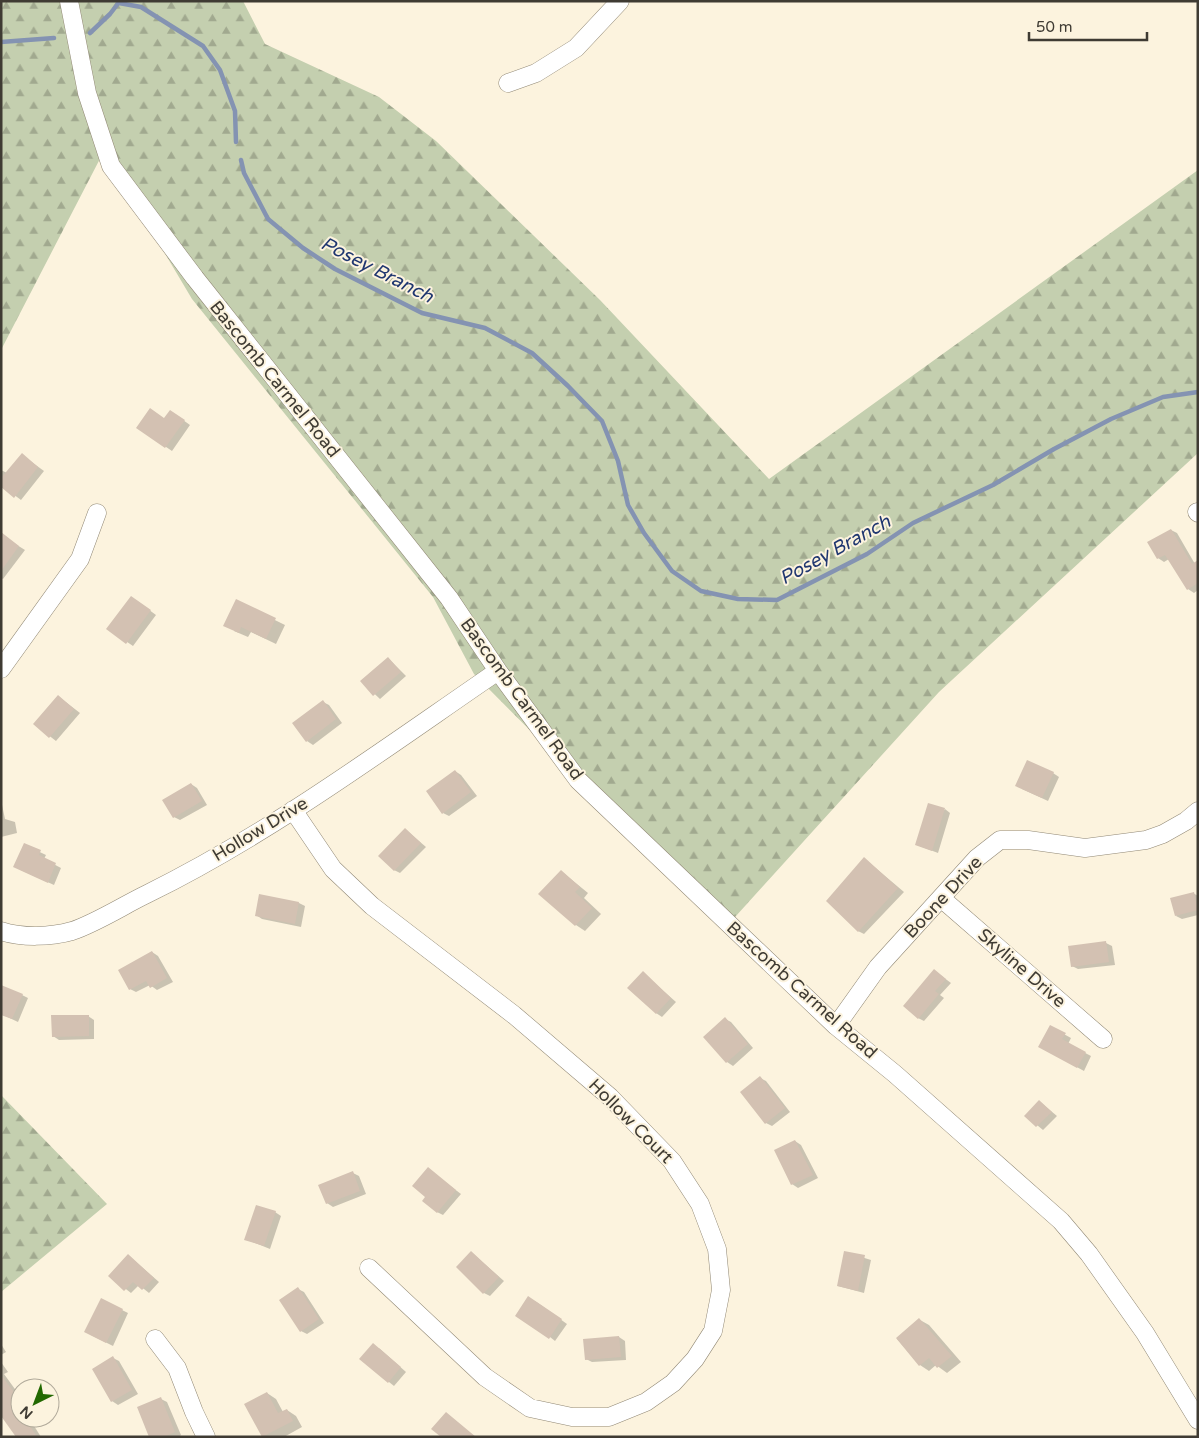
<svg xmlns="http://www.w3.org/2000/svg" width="1199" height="1438" viewBox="0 0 1199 1438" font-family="'Varela Round',sans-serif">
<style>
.forest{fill:url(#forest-firs)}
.shadow{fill:#0003}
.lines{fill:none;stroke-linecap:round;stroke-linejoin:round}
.stream{stroke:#8493b2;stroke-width:4.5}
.building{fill:#d3c1b2}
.street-casing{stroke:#918875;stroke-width:19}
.street{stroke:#fff;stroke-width:18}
.labels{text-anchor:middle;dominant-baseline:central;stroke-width:4;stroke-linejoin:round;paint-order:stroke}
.street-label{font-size:18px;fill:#3f3b33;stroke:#fcf3de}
.water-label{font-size:19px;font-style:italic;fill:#203770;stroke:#fcf3de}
</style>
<defs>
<pattern id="forest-firs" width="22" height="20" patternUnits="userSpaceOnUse" patternTransform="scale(1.25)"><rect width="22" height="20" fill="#c4cfaf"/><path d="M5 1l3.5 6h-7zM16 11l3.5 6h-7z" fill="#a1a98f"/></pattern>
</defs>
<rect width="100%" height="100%" fill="#fcf3de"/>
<path class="forest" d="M 1,1 L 243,1 L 265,44 L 379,97 L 436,141 L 600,300 L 769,479 L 1198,170 L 1198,453 L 939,692 L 726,927 L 474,674 L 433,597 L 192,299 L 104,151 L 1,350 Z
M 1,1095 L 107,1204 L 1,1292 Z"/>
<path class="shadow" d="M 176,415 L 190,425 L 172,451 L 138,428 Z
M 22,455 L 44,471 L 21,500 L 1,485 L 1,470 L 7,473 Z
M 1171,530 L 1177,533 L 1195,564 L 1198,562 L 1198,590 L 1194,593 L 1188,589 L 1169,559 L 1164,562 L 1158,558 Z
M 1,535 L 25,550 L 3,579 L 1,578 Z
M 137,601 L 156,615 L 133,646 L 108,629 Z
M 236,601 L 285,625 L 276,644 L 251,632 L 248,637 L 234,631 Z
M 388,658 L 406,676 L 380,699 L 361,681 Z
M 58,696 L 80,713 L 56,741 L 34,724 Z
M 323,702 L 329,705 L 342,723 L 313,745 L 307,741 Z
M 455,771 L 461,775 L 477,796 L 449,816 L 443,813 Z
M 1053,773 L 1059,777 L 1048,801 L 1022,789 Z
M 191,784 L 197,788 L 207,805 L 180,820 L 174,817 Z
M 1,800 L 5,819 L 15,822 L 17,833 L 1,837 Z
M 945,809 L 950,813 L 938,853 L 917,845 Z
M 405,829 L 426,847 L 400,873 L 394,870 Z
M 25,845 L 46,855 L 44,859 L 61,868 L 54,885 L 21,870 Z
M 865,859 L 904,892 L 864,934 L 858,931 Z
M 561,871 L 588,893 L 584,898 L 601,914 L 585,931 L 576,925 Z
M 1193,893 L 1198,896 L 1198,915 L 1182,919 L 1176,916 Z
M 299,903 L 305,906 L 301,927 L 262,919 L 256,915 Z
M 1106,943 L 1112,946 L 1115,965 L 1078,969 L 1072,966 Z
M 152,952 L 158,956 L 173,982 L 157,990 L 150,985 L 136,992 L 130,989 Z
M 935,971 L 951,983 L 940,995 L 944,998 L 924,1021 L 918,1018 Z
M 643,973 L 676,1002 L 662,1017 L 656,1013 Z
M 22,995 L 28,998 L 18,1022 L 1,1014 Z
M 88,1016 L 94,1020 L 94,1039 L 59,1040 L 53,1036 Z
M 725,1019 L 731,1022 L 753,1048 L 733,1066 L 727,1062 L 705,1037 Z
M 1051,1027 L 1071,1038 L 1068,1044 L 1091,1056 L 1084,1071 L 1040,1047 Z
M 760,1078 L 766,1081 L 790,1112 L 772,1126 L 766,1123 Z
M 1039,1101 L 1057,1116 L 1043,1130 L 1026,1116 Z
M 795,1141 L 801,1145 L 818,1178 L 798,1188 L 792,1184 Z
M 428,1169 L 461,1194 L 443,1215 L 437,1212 L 427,1197 Z
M 353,1173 L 359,1176 L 366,1194 L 333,1207 L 327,1203 Z
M 275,1212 L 281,1216 L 270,1249 L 245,1239 Z
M 471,1252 L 504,1281 L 490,1296 L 484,1293 Z
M 845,1252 L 871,1260 L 864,1293 L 838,1286 Z
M 128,1255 L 159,1282 L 149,1293 L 139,1285 L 131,1293 L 109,1276 Z
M 298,1289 L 304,1292 L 324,1323 L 307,1334 L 301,1331 Z
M 535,1301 L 567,1324 L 555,1341 L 550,1337 Z
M 122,1310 L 128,1313 L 113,1346 L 91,1335 Z
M 920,1320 L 929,1325 L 961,1362 L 947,1373 L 936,1365 L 929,1371 L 920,1365 L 897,1339 Z
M 619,1337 L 625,1341 L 626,1360 L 592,1362 L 586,1359 Z
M 1,1344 L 6,1352 L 1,1355 Z
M 379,1348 L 406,1372 L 394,1386 L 389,1382 Z
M 113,1358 L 119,1361 L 138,1394 L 118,1405 L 112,1401 Z
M 1,1362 L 8,1372 L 4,1374 L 20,1396 L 20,1418 L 35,1418 L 31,1421 L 41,1437 L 18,1437 L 1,1414 Z
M 267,1393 L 276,1399 L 283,1412 L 287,1410 L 296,1416 L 302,1427 L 284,1437 L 264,1437 L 246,1404 Z
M 161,1399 L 167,1402 L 181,1435 L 179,1437 L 151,1437 Z"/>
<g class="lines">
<path class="stream" d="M 119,3 L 141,7 L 203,46 L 220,70 L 235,111 L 236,142
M 90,33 L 110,14 L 120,1
M 1,42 L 54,38
M 241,160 L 244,173 L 268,219 L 303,248 L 335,269 L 422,313 L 485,328 L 532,353 L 568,386 L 602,421 L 618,461 L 628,505 L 644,533 L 672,571 L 701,591 L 738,599 L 777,600 L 867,554 L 913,523 L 993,485 L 1054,449 L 1111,419 L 1163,397 L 1198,392"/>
</g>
<path class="building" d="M 150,408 L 164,418 L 170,410 L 185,420 L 165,448 L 136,428 Z
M 22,453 L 38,467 L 14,498 L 1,487 L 1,478 Z
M 1171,529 L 1192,564 L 1198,560 L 1198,583 L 1187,590 L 1165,555 L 1157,559 L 1147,542 Z
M 1,532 L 19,546 L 1,571 Z
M 131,596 L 151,610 L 126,644 L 106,629 Z
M 236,599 L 276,618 L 266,639 L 241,627 L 239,633 L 223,626 Z
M 388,657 L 401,672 L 373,696 L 360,681 Z
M 58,695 L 74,709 L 49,738 L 33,724 Z
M 323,700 L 336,719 L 306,742 L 292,723 Z
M 1027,760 L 1054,772 L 1042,798 L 1015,786 Z
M 455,770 L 471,792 L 442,814 L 426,791 Z
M 191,783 L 202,801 L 173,818 L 162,800 Z
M 928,803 L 945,808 L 932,851 L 915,845 Z
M 405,828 L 421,843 L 394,871 L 378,856 Z
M 24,843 L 41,850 L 39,855 L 56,863 L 48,883 L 13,867 Z
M 864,857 L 898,888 L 858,932 L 826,901 Z
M 561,870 L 580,887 L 575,892 L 592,908 L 575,926 L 538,894 Z
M 1194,892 L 1198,910 L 1175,916 L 1170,898 Z
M 259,894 L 299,902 L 295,924 L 255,916 Z
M 1106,941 L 1109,962 L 1071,967 L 1068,946 Z
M 152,951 L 167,978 L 150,988 L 146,981 L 129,990 L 118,970 Z
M 934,969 L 946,979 L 935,991 L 939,994 L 918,1019 L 903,1006 Z
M 643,971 L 671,998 L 656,1014 L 627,988 Z
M 1,985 L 23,994 L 12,1019 L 1,1015 Z
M 51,1015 L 89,1015 L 89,1036 L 52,1037 Z
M 725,1017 L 748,1044 L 726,1063 L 703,1037 Z
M 1050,1025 L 1066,1033 L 1062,1039 L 1086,1052 L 1077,1068 L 1038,1047 Z
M 760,1076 L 785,1108 L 765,1124 L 740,1092 Z
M 1039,1100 L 1052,1112 L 1036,1127 L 1024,1116 Z
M 795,1140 L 813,1175 L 791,1185 L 774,1150 Z
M 428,1167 L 456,1190 L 437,1213 L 422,1201 L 425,1197 L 412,1186 Z
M 353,1171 L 360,1191 L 326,1204 L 318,1185 Z
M 256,1205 L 276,1211 L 264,1246 L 244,1240 Z
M 471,1251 L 499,1277 L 483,1294 L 456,1267 Z
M 844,1251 L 865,1255 L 858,1291 L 837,1286 Z
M 128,1254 L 154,1278 L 142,1290 L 133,1282 L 124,1291 L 108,1276 Z
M 298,1287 L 319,1319 L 300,1332 L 279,1300 Z
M 528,1296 L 562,1319 L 549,1339 L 515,1316 Z
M 101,1298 L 123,1309 L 106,1343 L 84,1332 Z
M 919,1318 L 952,1356 L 937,1368 L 929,1358 L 919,1366 L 896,1338 Z
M 619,1336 L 621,1357 L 585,1360 L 583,1339 Z
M 373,1343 L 401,1367 L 388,1383 L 359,1359 Z
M 113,1356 L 132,1390 L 111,1402 L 92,1369 Z
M 1,1375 L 20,1400 L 20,1418 L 25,1418 L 37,1437 L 16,1437 L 1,1416 Z
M 267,1392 L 278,1413 L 287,1409 L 293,1421 L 262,1437 L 244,1404 Z
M 161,1397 L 175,1432 L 164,1437 L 149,1437 L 137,1407 Z
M 446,1412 L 476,1437 L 441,1437 L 431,1429 Z"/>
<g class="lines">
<defs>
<path id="street" d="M 69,1 L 87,93 L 111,166 L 195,278 L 449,598 L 498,671 L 578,780 L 836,1026 L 895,1074 L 1061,1221 L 1089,1254 L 1145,1333 L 1198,1420
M 508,83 L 536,73 L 576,48 L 620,1
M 1197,512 L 1198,513
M 1,669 L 80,559 L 97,513
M 293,810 L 333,869 L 372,906 L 514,1015 L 610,1097 L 672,1161 L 700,1204 L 717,1249 L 721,1290 L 713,1331 L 695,1359 L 673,1383 L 646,1402 L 609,1417 L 572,1417 L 530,1408 L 485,1377 L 369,1268
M 941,898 L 1103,1039
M 1,931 C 22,938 51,937 72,931 C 96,923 124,905 147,894 C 271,833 384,749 498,671
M 836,1026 L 878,967 L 977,858 L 1000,840 L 1028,840 L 1085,848 L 1146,840 L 1163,834 L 1186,821 L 1198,811
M 155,1339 L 177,1368 L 194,1412 L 206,1437"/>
</defs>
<use href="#street" class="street-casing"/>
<use href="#street" class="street"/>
</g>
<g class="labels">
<g class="street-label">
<text transform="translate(275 379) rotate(51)">Bascomb Carmel Road</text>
<text transform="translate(522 699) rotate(54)">Bascomb Carmel Road</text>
<text transform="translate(260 829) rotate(-31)">Hollow Drive</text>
<text transform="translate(943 897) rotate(-47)">Boone Drive</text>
<text transform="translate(1022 968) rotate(41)">Skyline Drive</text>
<text transform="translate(802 990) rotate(42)">Bascomb Carmel Road</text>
<text transform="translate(631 1121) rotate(45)">Hollow Court</text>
</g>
<g class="water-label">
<text transform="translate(377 270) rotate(27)">Posey Branch</text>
<text transform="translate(835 550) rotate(-29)">Posey Branch</text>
</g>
</g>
<rect width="1199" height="1438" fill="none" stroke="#3f3b33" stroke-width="5"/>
<g transform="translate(35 1403) rotate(222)"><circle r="24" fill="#fcf3de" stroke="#b0a99a"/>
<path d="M0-4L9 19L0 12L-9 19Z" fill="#226800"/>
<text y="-8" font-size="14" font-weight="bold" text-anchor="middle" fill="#3f3b33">N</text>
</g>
<path d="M1029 32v8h118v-8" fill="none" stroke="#3f3b33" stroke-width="2.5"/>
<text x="1036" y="32" font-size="15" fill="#3f3b33" stroke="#fcf3de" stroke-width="4" paint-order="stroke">50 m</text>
</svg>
